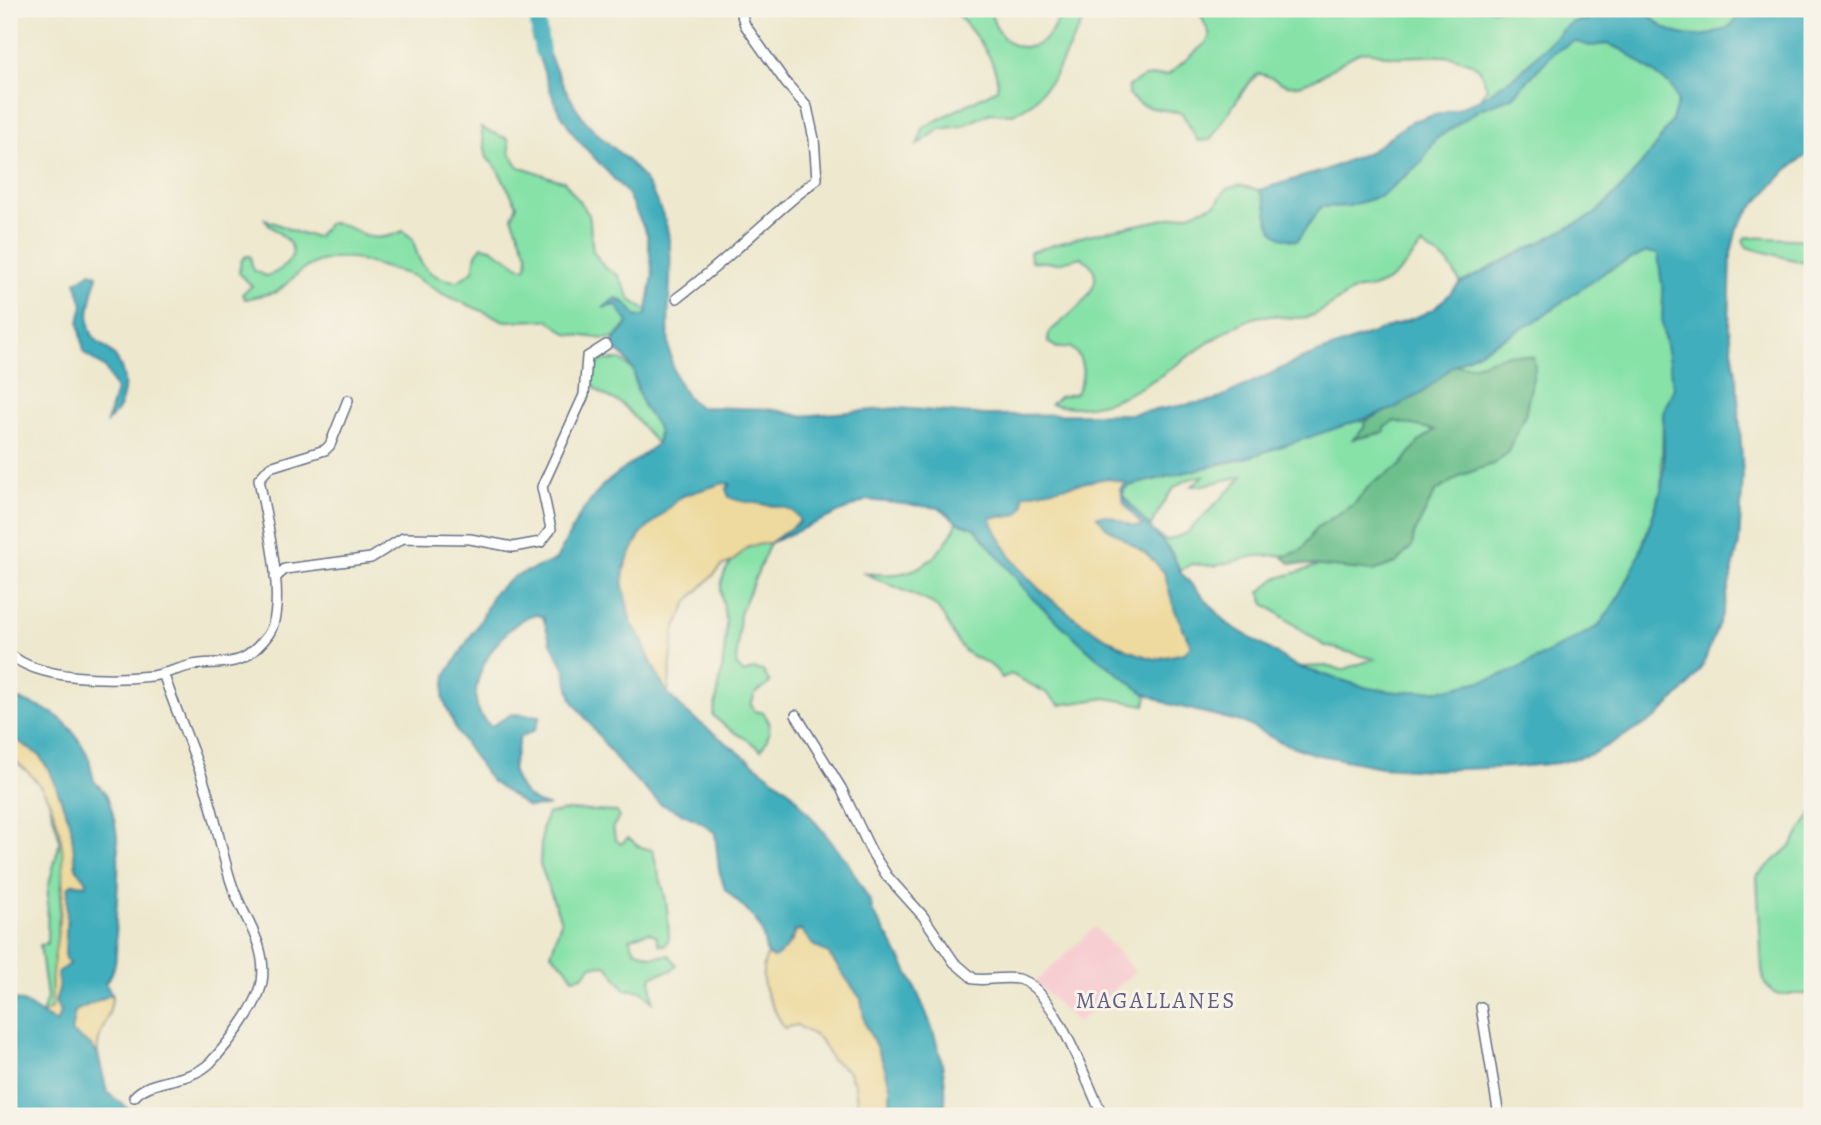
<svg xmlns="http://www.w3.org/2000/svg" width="1821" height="1125" viewBox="0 0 1821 1125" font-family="Alegreya,serif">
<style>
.built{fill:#f7cfd2}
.green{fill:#87e2a8;stroke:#518883;stroke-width:2}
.forest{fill:#6dc08c;stroke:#447875;stroke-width:2}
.sand{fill:#eeda9e;stroke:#84847e;stroke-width:2}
.water{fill:#3faebc;stroke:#2d6e8d;stroke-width:2;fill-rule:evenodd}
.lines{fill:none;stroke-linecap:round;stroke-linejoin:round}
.river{stroke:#3faebc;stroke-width:16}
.minor-casing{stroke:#657085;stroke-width:12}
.minor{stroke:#fff;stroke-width:9}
.labels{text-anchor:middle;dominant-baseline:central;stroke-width:6;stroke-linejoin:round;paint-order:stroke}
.quarter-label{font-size:23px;letter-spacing:2px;fill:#615d84;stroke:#f7f3e8}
</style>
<rect width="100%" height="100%" fill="#f7f3e8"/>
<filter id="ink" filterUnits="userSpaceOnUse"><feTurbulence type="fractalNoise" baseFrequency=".0143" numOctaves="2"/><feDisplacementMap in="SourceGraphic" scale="14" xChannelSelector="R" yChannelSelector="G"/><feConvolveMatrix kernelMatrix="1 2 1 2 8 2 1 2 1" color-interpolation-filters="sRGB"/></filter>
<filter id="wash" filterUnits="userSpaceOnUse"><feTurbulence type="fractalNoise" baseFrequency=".00686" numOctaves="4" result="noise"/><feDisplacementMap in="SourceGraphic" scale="28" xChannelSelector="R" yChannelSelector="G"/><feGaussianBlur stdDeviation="1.57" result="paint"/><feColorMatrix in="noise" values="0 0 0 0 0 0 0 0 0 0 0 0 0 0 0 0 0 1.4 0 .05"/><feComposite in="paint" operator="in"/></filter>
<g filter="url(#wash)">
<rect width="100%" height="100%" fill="#eee8ce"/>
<path class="built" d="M 1095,927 L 1135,971 L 1077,1023 L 1036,982 Z"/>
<path class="green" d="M 953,9 L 990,9 C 1000,61 1051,59 1060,9 L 1089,9 L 1054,77 L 1033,102 L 1013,114 L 990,113 L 962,126 L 940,129 L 917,145 L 924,127 L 997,89 C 1001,61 970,29 953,9 Z
M 1198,9 L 1589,9 L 1588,20 L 1573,22 L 1563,29 L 1518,74 L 1480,99 L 1487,87 L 1479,68 C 1453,50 1425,57 1396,57 C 1384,57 1372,48 1359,53 C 1337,62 1321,81 1297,85 C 1280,88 1273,74 1258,74 L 1248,84 L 1210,140 L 1198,141 L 1182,113 C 1163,108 1143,112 1128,94 L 1129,86 L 1144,77 L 1168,75 L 1207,42 L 1210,35 Z
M 1646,9 L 1751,9 C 1742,13 1738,21 1730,26 C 1702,44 1662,37 1646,9 Z
M 1574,41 L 1590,46 L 1607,44 L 1623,50 L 1672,86 L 1678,102 L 1672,120 L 1655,147 L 1624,185 L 1595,214 L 1461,283 L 1448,263 L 1422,245 C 1408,261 1396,281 1375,287 C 1370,289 1364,288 1359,289 C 1341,295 1327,312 1308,317 C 1285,322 1272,309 1246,321 C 1185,348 1126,423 1051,404 L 1059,397 L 1076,393 C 1086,377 1085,358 1070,347 L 1057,348 L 1048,342 L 1049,332 C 1068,316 1120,281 1081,257 L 1058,263 L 1031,261 L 1030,252 L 1088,235 L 1189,214 L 1216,204 L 1226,189 L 1239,185 L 1259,190 L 1265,197 L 1269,225 L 1314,216 L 1321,207 L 1349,206 L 1381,196 L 1408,174 L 1436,139 L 1480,109 L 1513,97 L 1553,52 Z
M 481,128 L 508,139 L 510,153 L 519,167 C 536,170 549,179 564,181 L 589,215 L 593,251 L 604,267 L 618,275 L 631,300 L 647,311 L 645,317 L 634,320 L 623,301 L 616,298 L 610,302 L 621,309 L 628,323 L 616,337 L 606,339 L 568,334 L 548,320 L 505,321 L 443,294 L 411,275 L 352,258 L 334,258 L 317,262 L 302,270 L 277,292 L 245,299 L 242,294 L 252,286 L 239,273 L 241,261 L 246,256 L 250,256 L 253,270 L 266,276 C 278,273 300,258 290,244 C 284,234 271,230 265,219 L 298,233 L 317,237 L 329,223 C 357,222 362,250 403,231 L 413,239 C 418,266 429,279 458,281 L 473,271 L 476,254 L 482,246 L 491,248 L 522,268 L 527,267 L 528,255 L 512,217 L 517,205 L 496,167 L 487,158 Z
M 1747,237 L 1812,240 L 1812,265 L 1746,247 L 1743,240 Z
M 1646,252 L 1658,253 L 1663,293 L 1662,325 L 1674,388 L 1663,412 L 1661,490 L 1638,558 L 1621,593 L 1599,627 L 1517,669 L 1494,678 L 1443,690 L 1397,692 L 1368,688 L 1298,667 L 1330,666 L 1342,670 L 1374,659 L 1323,645 L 1265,604 L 1260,592 L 1275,579 L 1321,565 L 1373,571 L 1412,546 L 1414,534 L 1435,492 L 1462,475 L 1495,463 L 1506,454 L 1525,415 L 1529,395 L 1488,362 L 1460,368 L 1454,365 L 1534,322 L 1608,270 Z
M 603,360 L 621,360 L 634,371 C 632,394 652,411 659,430 L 657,444 C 646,432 636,418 624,406 C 612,395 586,396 592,366 Z
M 1355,421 L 1365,421 L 1364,428 L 1355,439 L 1385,432 L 1384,428 L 1394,421 L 1435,429 L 1419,442 L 1400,466 L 1371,484 L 1354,504 L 1316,528 L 1307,544 L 1295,555 L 1255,556 L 1215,566 L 1191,564 L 1180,571 L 1172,553 L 1156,533 L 1166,541 L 1187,533 L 1243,476 L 1199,486 L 1192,486 L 1204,476 C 1168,480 1167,500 1150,527 L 1123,496 L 1124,489 L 1132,485 L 1239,460 Z
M 957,522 L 975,528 L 1033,599 L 1094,655 L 1144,693 L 1147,698 L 1145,705 L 1106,698 L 1060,705 L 1045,692 L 1011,674 L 1002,678 C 989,657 974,662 963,649 C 950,635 947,615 932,603 L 862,572 C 897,579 927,573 947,540 C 951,534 956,529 957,522 Z
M 763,542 L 770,543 L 740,614 L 736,665 L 744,673 L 753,669 L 763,671 L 770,683 L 755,694 L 751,705 L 755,711 L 764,713 C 772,726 770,737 761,750 C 746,736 726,731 713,715 C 720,685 726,654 726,623 C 726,610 718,594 722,581 C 726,562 745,545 763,542 Z
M 48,798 L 63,837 L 64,858 L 51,1009 L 42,1014 L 47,997 L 40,945 L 47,944 L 48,888 L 60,841 Z
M 571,810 L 617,812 L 619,817 L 613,827 L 615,839 L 621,844 L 628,838 L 638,846 L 652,850 C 656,857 655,865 658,872 C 667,897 668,912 669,939 L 665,945 L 659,944 L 656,936 L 649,932 L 629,938 L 635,950 L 653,957 L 669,955 L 677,965 C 671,975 658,970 651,978 L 653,1002 L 642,991 L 625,989 L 607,965 L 591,966 L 583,976 L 573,978 L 565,966 L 551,954 L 561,921 L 540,864 L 542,827 L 548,814 Z
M 1812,813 L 1812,994 L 1775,994 L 1765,984 L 1762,970 L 1757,876 L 1791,846 Z"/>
<path class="forest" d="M 1509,354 L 1533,357 L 1535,368 L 1525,415 L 1507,453 L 1495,463 L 1462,475 L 1435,492 L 1414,534 L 1412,546 L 1396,563 L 1373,571 L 1290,563 L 1283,557 L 1302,550 L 1316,528 L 1354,504 L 1371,484 L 1400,466 L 1419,442 L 1435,430 L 1394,421 L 1384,428 L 1385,432 L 1353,439 L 1364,428 L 1365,421 L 1422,393 L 1454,365 L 1472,366 Z"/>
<path class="sand" d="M 1107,478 L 1127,483 L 1120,489 L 1124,503 L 1143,526 L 1106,527 L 1148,555 L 1164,572 L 1175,611 L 1191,645 L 1185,653 L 1155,659 L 1147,657 C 1107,644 1047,601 1019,568 C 1006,553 998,536 989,517 L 1010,517 L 1023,495 Z
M 724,482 C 738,485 744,498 757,503 C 772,509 795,501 800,521 L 770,543 L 749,546 L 732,562 L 723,565 L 688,601 L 674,631 L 668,694 C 657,675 649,656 640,636 C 638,631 633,628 631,623 C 612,588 626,550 650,523 C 671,499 693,489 724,482 Z
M 9,735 L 39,755 L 51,773 L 71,826 L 76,868 L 87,881 L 86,885 L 74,883 L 68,889 L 65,957 L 69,964 L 57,973 L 59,989 L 55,1002 L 60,1012 L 56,1024 L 42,1014 L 51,1009 C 53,995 50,980 53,965 C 64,893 82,803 9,757 Z
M 797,929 L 805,932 L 813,945 L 828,953 L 861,999 L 865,1023 L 884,1062 L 890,1086 L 891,1116 L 859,1116 L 855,1085 L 848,1071 L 831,1059 L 820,1039 L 797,1025 L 784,1028 C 771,1002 755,985 767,955 L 774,958 L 792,942 Z
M 112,994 C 113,1016 95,1035 98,1054 L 90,1045 L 71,1032 L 75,1011 Z"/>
<path class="water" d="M 1589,9 L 1646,9 C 1661,36 1699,43 1727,28 C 1737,22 1741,10 1752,9 C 1771,6 1793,9 1812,9 L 1812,151 L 1787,170 L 1747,213 L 1737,228 L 1731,253 L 1729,328 L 1737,381 L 1743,475 L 1739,543 L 1722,615 L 1703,665 L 1690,684 L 1656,718 L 1592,754 L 1558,763 L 1515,767 L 1430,770 L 1381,767 L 1314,754 L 1280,742 L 1245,723 L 1169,704 L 1144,693 L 1094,655 L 1033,599 L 975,528 L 957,522 L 940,508 L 867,500 L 770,543 L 800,522 C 795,498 747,508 729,497 L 726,489 L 730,484 L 724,483 L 682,496 L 640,535 L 624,566 L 623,586 L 631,623 L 641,638 L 649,660 L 668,694 L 687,713 L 791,792 L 847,861 L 871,903 L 872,911 C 904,959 957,1057 943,1116 L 891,1116 L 890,1086 L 883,1062 L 865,1023 L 861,999 L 828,953 L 813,945 L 801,930 L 794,931 C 792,942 783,953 774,958 L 767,954 L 761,929 L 754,918 L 725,889 L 719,870 L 715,833 L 701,822 L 659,803 L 620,764 L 572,700 L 564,667 L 551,643 L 543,617 L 535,614 C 499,624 451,698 491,726 L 512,714 L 540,716 L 535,730 L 520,737 L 512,769 C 519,790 527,802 549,806 L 528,807 L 491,781 L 457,732 L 443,698 L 446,675 L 481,620 L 493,594 L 515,576 L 556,560 L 579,516 L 603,485 L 657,444 C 663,427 653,422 645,409 C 641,403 634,378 634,371 L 623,355 L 610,347 C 612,337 624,333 628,323 L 616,305 L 603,308 L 615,299 L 627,304 L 637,317 L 646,315 L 653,275 L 647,234 L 627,193 L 576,138 L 556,106 L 532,38 L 533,12 C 546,49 561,87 584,119 C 599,138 618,150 634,167 C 647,180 657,201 664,218 C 685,273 643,365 699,407 L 772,409 L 800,416 L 898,408 L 985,415 L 1131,414 L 1215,400 L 1299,360 L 1419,316 L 1434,309 L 1461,283 L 1595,214 L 1624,185 L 1655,147 L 1672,120 L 1678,102 L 1671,86 L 1623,50 L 1607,44 L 1590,46 L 1574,41 L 1553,53 L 1513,97 L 1480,109 L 1436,139 L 1422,162 L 1381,196 L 1349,206 L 1321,207 L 1297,241 C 1257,236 1276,213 1259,190 L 1325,170 L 1371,151 L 1412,121 L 1455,110 L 1480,99 L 1518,74 L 1563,29 L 1573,22 L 1588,20 ZM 1646,252 L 1658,254 L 1663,293 L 1662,325 L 1674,388 L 1663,412 L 1664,465 L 1661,490 L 1652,519 L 1638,558 L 1621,593 L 1599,626 L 1517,669 L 1494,678 L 1443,690 L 1397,692 L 1368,688 L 1298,667 L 1228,624 L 1180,572 L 1172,553 L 1123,496 L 1124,489 L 1132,485 L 1253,456 L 1393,409 L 1422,393 L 1454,365 L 1534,322 L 1608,270 ZM 1107,478 L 1126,483 L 1120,489 L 1124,503 L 1143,526 C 1128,530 1113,511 1097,516 L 1106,527 L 1148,555 L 1164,572 L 1175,611 L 1191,645 L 1185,653 L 1156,659 L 1147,657 C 1106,644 1047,601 1020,569 C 1007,553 998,536 990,518 L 1019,514 L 1024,505 L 1023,495 Z
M 91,272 L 97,275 C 94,291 86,313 90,329 C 93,341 104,345 112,353 C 130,373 128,404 107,422 L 116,390 L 105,368 L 84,353 L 79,322 L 83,305 L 76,282 Z
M 9,696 C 49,711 64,711 87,754 C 91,763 91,772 94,780 C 96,785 104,789 107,796 C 123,834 118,878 116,917 C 115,937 121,969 105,983 L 112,994 L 75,1011 L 71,1032 L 90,1045 L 98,1054 L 107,1092 L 138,1116 L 9,1116 L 9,998 L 25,1003 L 56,1023 L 60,1012 L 55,1002 L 59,989 L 57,973 L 69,964 L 65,957 L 68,889 L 71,884 L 86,885 L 87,881 L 76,868 L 71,826 L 51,773 L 39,755 L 9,735 Z"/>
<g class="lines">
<path class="river" d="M 536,9 L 542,51"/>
</g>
</g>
<g filter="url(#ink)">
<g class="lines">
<defs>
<path id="minor" d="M 677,298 C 726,262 768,217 817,179 L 814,139 L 807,107 L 786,83 L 745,25 L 740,9
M 275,578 L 285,569 L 371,558 L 403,538 L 470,539 L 513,547 L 541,542 L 551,529 L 542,487 L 584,395 L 587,357 L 606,345
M 9,653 C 37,681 113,680 152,676 C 166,674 179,668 193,665 C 208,662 232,665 245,657 C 252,653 263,642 268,635 C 289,605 265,516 259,479 L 270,467 L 325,450 L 330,445 L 348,400
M 796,715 L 841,788 L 871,851 L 887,876 L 923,916 L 954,962 L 974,979 C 989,981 1004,976 1018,979 C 1055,987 1086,1083 1103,1116
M 1481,1007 L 1499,1116
M 134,1097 C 151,1077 188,1084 210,1063 C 227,1045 258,1006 262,982 C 268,943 241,915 231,882 C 221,851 216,819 206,789 C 194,750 176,712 163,673"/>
</defs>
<use href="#minor" class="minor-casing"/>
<use href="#minor" class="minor"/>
</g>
</g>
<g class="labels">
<g class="quarter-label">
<text x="1156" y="1000">MAGALLANES</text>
</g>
</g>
<rect width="1821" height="1125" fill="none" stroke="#f7f3e8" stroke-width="35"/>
</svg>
